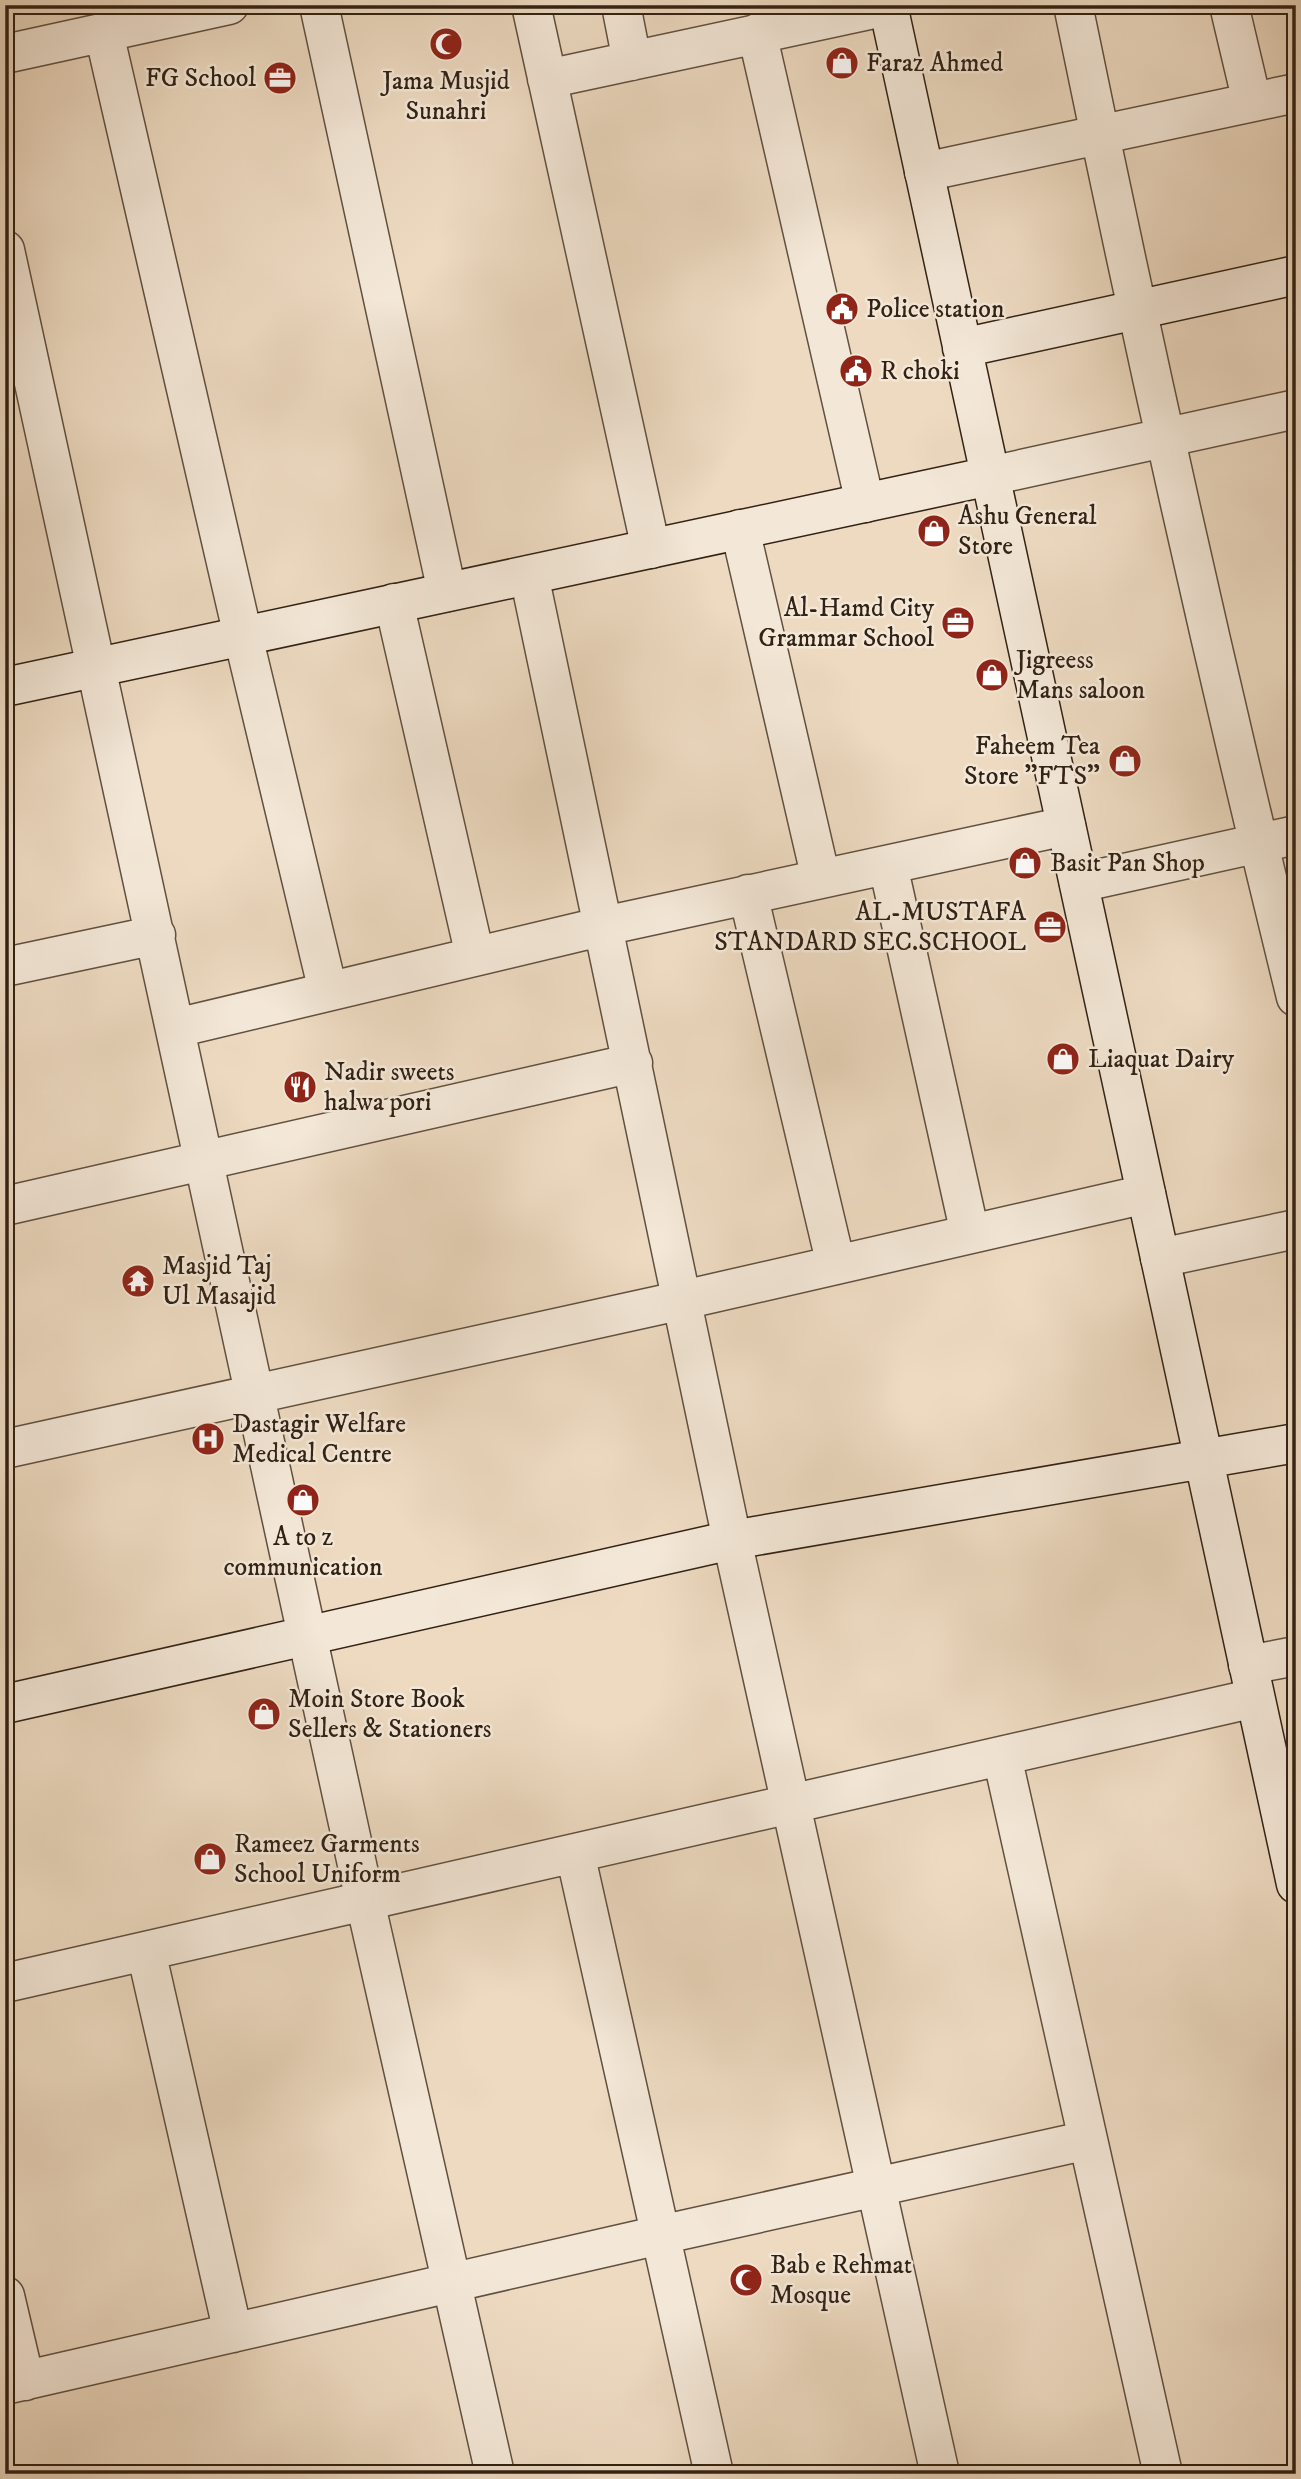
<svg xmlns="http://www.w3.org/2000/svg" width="1301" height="2479" viewBox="0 0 1301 2479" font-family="'IM FELL DW Pica',serif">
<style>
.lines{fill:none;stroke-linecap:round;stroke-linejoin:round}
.street-casing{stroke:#615040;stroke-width:41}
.secondary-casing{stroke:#322215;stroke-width:41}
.street{stroke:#f3e7d7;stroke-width:38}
.secondary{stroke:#f3e7d7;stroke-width:38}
.labels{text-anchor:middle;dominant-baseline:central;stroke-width:5;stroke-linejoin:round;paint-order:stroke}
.poi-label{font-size:26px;fill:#322215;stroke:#f3e7d7;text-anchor:start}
</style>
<rect width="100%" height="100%" fill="#eddac1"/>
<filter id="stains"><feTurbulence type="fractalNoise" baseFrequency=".00286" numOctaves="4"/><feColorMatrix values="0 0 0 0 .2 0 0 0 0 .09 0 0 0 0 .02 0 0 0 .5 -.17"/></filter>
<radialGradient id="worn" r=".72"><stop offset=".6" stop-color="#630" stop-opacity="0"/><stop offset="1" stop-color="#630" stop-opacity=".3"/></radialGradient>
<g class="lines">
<defs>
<path id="street" d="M 319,5 L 447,592
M 531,5 L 651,549
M 621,5 L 632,61
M 1073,5 C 1141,337 1215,668 1296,997
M 1229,5 L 1252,102
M 104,33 L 243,636 L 328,991
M 757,33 L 865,503
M 5,54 L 229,5
M 547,79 L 888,6
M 924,172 L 1296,93
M 5,250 L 365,1901 L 495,2474
M 990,476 L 1296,409
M 740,529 L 821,879
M 529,575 L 732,1540 L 940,2474
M 394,603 L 475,956
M 888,865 L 970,1234
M 1079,883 L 1296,835
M 748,894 L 836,1265
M 5,967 L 156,935
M 176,1028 L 604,926 L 1066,826
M 5,1206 L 633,1063
M 1160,1258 L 1296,1229
M 5,1449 L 683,1300 L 1146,1194
M 1248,1665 L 1296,1656
M 1002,1756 L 1163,2474
M 575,1853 L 714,2474
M 146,1951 L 233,2333
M 5,1983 L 1255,1698
M 5,2296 L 25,2381
M 5,2385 L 660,2235 L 1088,2140"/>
<path id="secondary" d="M 888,5 L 1296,1884
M 962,348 L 1296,275
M 5,687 L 990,476
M 5,1704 L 732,1540 L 1296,1443"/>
</defs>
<use href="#street" class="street-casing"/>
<use href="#secondary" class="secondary-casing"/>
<use href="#street" class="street"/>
<use href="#secondary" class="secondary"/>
</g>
<defs>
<symbol id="mosque-disc" viewBox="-11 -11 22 22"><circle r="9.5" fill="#8f2418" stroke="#f3e7d7"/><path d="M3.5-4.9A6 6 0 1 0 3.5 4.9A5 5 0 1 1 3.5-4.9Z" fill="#fff"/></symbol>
<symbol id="shop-disc" viewBox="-11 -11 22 22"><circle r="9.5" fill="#8f2418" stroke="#f3e7d7"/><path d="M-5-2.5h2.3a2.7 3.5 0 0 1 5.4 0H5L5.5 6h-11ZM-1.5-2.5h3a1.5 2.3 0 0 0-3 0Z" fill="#fff"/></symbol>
<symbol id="office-disc" viewBox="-11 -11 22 22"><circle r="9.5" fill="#8f2418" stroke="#f3e7d7"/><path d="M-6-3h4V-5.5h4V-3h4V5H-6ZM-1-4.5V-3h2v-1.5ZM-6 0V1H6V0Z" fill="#fff"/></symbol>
<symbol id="civic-disc" viewBox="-11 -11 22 22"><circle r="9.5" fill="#8f2418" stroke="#f3e7d7"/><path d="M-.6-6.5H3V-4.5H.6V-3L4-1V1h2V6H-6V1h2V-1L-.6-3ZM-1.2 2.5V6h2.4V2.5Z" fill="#fff"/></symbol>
<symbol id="restaurant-disc" viewBox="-11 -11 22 22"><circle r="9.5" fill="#8f2418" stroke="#f3e7d7"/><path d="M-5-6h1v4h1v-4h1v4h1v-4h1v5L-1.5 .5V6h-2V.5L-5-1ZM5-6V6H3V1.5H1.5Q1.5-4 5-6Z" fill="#fff"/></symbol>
<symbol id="temple-disc" viewBox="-11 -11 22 22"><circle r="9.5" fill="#8f2418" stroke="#f3e7d7"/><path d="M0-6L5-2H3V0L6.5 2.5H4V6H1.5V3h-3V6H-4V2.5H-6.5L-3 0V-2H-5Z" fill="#fff"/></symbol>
<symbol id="hospital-disc" viewBox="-11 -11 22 22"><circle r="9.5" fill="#8f2418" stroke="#f3e7d7"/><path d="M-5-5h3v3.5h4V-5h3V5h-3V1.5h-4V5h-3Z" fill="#fff"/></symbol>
</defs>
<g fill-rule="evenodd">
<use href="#mosque-disc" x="427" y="25" width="38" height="38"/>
<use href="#shop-disc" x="823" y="44" width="38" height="38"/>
<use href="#office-disc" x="261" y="59" width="38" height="38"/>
<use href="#civic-disc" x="823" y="290" width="38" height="38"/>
<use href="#civic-disc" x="837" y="352" width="38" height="38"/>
<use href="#shop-disc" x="915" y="512" width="38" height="38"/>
<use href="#office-disc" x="939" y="604" width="38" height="38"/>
<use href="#shop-disc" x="973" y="656" width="38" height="38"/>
<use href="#shop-disc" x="1106" y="742" width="38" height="38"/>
<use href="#shop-disc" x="1006" y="844" width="38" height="38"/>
<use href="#office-disc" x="1031" y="908" width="38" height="38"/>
<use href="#shop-disc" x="1044" y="1040" width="38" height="38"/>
<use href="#restaurant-disc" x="281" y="1068" width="38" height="38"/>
<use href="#temple-disc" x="119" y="1262" width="38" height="38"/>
<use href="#hospital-disc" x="189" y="1420" width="38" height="38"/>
<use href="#shop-disc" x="284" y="1481" width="38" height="38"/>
<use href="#shop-disc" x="245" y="1695" width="38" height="38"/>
<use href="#shop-disc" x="191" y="1840" width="38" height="38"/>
<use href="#mosque-disc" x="727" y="2261" width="38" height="38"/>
</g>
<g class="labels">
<g class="poi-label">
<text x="866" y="63">Faraz Ahmed</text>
<text x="256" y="78" text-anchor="end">FG School</text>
<text x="446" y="81" text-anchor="middle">Jama Musjid<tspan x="446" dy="30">Sunahri</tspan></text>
<text x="866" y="309">Police station</text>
<text x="880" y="371">R choki</text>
<text x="958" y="516">Ashu General<tspan x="958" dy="30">Store</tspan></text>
<text x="934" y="608" text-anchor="end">Al-Hamd City<tspan x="934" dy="30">Grammar School</tspan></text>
<text x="1016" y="660">Jigreess<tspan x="1016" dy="30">Mans saloon</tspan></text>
<text x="1100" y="746" text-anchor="end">Faheem Tea<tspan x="1100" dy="30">Store "FTS"</tspan></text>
<text x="1050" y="863">Basit Pan Shop</text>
<text x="1026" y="912" text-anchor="end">AL-MUSTAFA<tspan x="1026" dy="30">STANDARD SEC.SCHOOL</tspan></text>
<text x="1088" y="1059">Liaquat Dairy</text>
<text x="324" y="1072">Nadir sweets<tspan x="324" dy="30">halwa pori</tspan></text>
<text x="162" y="1266">Masjid Taj<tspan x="162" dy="30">Ul Masajid</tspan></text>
<text x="232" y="1424">Dastagir Welfare<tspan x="232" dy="30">Medical Centre</tspan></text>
<text x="303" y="1537" text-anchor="middle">A to z<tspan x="303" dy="30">communication</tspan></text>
<text x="288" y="1699">Moin Store Book<tspan x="288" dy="30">Sellers &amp; Stationers</tspan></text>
<text x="234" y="1844">Rameez Garments<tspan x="234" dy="30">School Uniform</tspan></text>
<text x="770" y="2265">Bab e Rehmat<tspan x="770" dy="30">Mosque</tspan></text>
</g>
</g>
<rect width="1301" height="2479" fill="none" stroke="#eddac1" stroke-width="28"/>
<rect x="7" y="7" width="1287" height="2465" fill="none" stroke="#322215" stroke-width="3.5"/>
<rect x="14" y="14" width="1273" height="2451" fill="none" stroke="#322215" stroke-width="2"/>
<rect width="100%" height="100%" filter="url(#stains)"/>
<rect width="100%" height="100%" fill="url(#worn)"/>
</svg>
